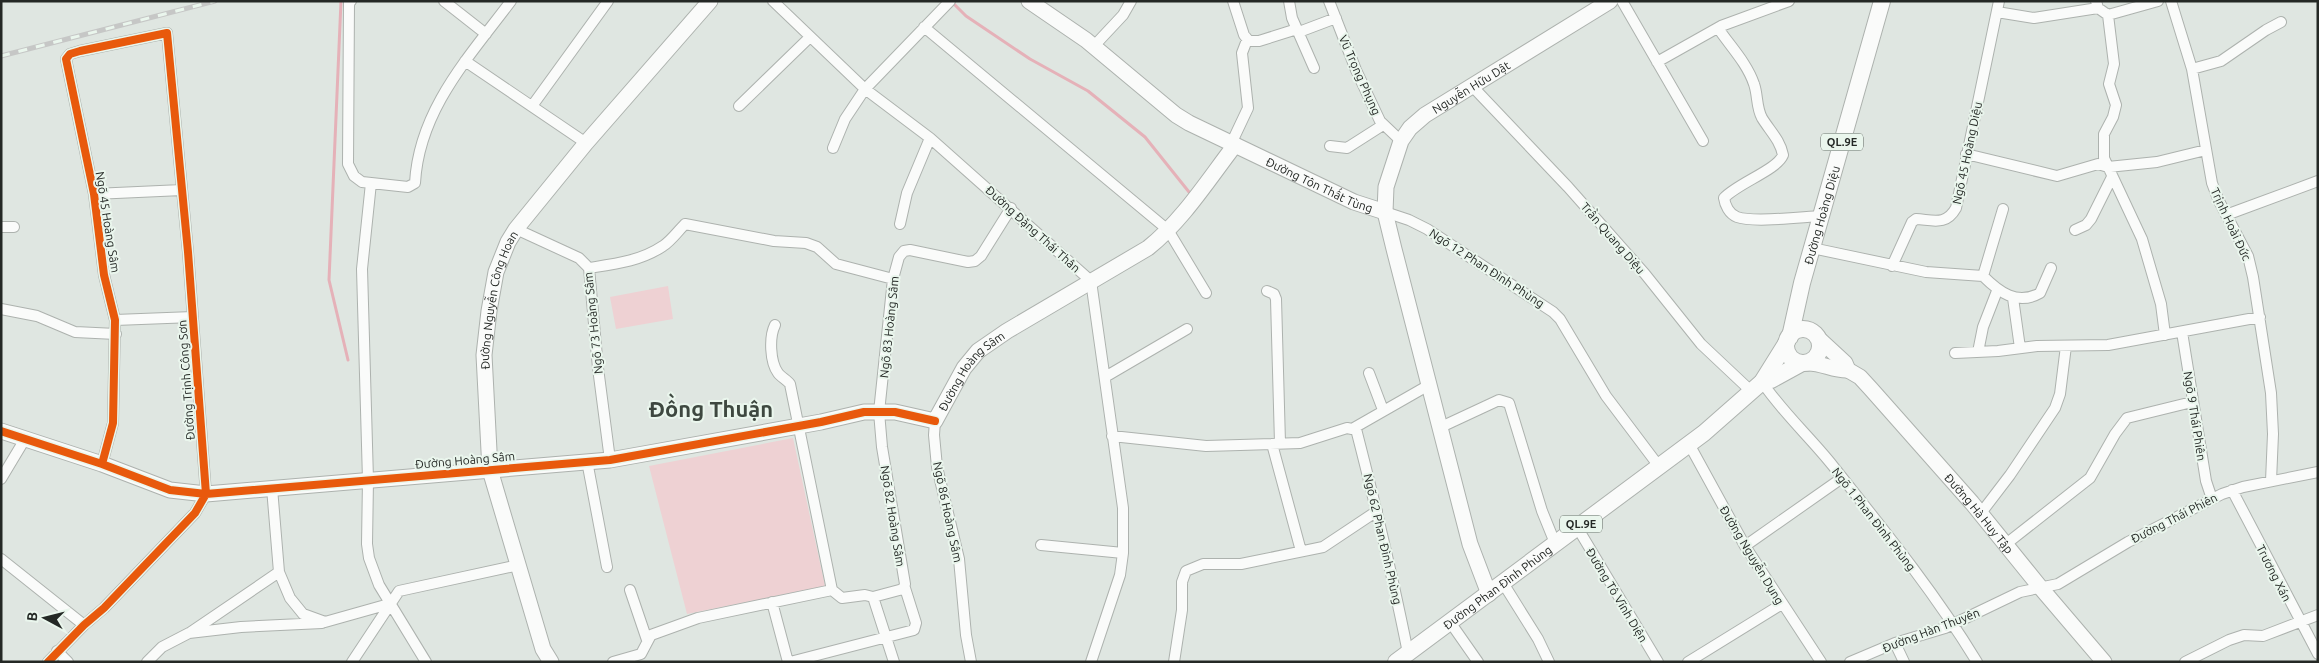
<svg xmlns="http://www.w3.org/2000/svg" width="2319" height="663" viewBox="0 0 2319 663" font-family="Ubuntu,sans-serif">
<style>
.garden{fill:#eed1d3}
.lines{fill:none;stroke-linecap:round;stroke-linejoin:round}
.stream{stroke:#e5b1b8;stroke-width:3}
.street-casing{stroke:#adb2ae;stroke-width:12}
.secondary-casing{stroke:#adb2ae;stroke-width:17}
.primary-casing{stroke:#adb2ae;stroke-width:18}
.street{stroke:#fafbfa;stroke-width:10}
.secondary{stroke:#fafbfa;stroke-width:15}
.primary{stroke:#fafbfa;stroke-width:16}
.rail-casing{stroke:#c6c7c6;stroke-width:5}
.rail{stroke:#eaf6ed;stroke-width:3;stroke-dasharray:9;stroke-linecap:butt}
.cycleway-casing{stroke:#eaf6ed;stroke-width:11}
.cycleway{stroke:#e8590c;stroke-width:8}
.labels{text-anchor:middle;dominant-baseline:central;stroke-width:4;stroke-linejoin:round;paint-order:stroke}
.shield{fill:#eaf6ed;stroke:#5f6661;stroke-width:1}
.shield-label{font-size:11px;font-weight:bold;fill:#242825}
.street-label{font-size:12px;fill:#242825;stroke:#eaf6ed}
.town-label{font-size:22px;font-weight:bold;fill:#3e4840;stroke:#eaf6ed}
</style>
<rect width="100%" height="100%" fill="#dfe6e1"/>
<path class="garden" d="M 668,286 L 673,319 L 616,329 L 610,297 Z
M 793,438 L 825,586 L 687,614 L 649,466 Z"/>
<g class="lines">
<path class="stream" d="M 341,1 L 329,280 L 348,360
M 952,2 L 966,16 L 1030,59 L 1088,91 L 1145,137 L 1189,192"/>
<defs>
<path id="street" d="M 351,1 L 349,2 L 348,164 L 354,176 L 362,182 L 408,187 L 415,183 C 419,110 469,57 511,1
M 444,1 L 486,34
M 773,1 L 865,89 L 930,138 L 1091,281 L 1123,508 L 1123,553 L 1120,575 L 1091,662
M 1233,1 L 1244,35 L 1249,41 L 1259,41 L 1297,29
M 1289,1 L 1292,18 L 1314,68
M 1329,1 L 1356,70 L 1380,121 L 1401,141
M 1622,1 L 1703,141
M 2096,1 L 2098,8 L 2108,15 L 2114,64 L 2109,84 L 2116,105 L 2113,117 L 2104,134 L 2104,158 L 2142,239 L 2161,304 L 2165,335
M 2171,1 L 2192,69 L 2212,183 L 2218,199 L 2248,256 L 2253,277 L 2271,393 L 2273,434 L 2271,481
M 1997,12 L 2034,18 L 2098,8
M 2108,15 L 2158,1
M 924,27 L 1168,230 L 1206,293
M 1718,28 C 1730,46 1747,63 1754,84 C 1758,95 1756,107 1762,118 C 1770,131 1780,140 1783,155 C 1777,170 1738,183 1724,198 C 1725,205 1729,214 1737,217 C 1754,223 1801,217 1821,216
M 1299,32 L 1336,18
M 1094,46 L 1123,15 L 1131,1
M 465,61 L 586,143
M 1657,62 L 1721,26 L 1789,1
M 2192,69 L 2221,61 L 2266,30 L 2281,22
M 1472,86 L 1568,187 L 1645,274 L 1701,344 L 1752,392
M 532,106 L 608,1
M 739,106 L 810,37
M 1231,144 L 1248,108 L 1242,53 L 1247,40
M 1330,146 L 1347,148 L 1383,125
M 833,148 L 845,119 L 865,89 L 950,1
M 1966,154 L 2057,176 L 2098,164 L 2108,167 L 2157,162 L 2206,150
M 371,183 L 362,269 L 368,480 L 367,544 L 369,558 L 379,585 L 426,662
M 94,194 L 182,190
M 1385,212 L 1409,220 L 1427,229 L 1553,312 L 1560,319 L 1606,396 L 1658,465
M 2226,215 L 2318,181
M 900,224 L 907,193 L 930,138
M 1,227 L 14,227
M 516,229 L 579,258 L 589,268 L 598,368 L 610,460
M 2075,230 L 2086,225 L 2091,219 L 2112,177
M 1812,248 L 1926,272 L 1983,276 C 1999,292 2017,306 2040,293 L 2051,268
M 1892,266 L 1912,222 L 1916,219 C 1933,220 1946,226 1956,208 L 1999,1
M 589,268 C 615,264 641,261 663,246 C 671,241 678,231 685,224 L 774,241 L 806,243 L 817,247 L 836,264 L 893,279
M 1983,276 L 2003,209
M 1267,291 L 1274,294 L 1276,299 L 1280,443
M 2013,298 L 2020,348
M 1,309 L 37,316 L 75,332 L 116,334
M 115,320 L 193,317
M 775,325 C 769,337 770,362 778,373 C 781,377 787,380 790,384 L 832,590 L 842,598 L 865,595 L 873,597 L 903,589 L 905,584 L 882,447 L 879,412 L 893,279 L 899,257 L 904,251 L 910,250 L 968,262 L 975,261 L 981,256 L 1011,208
M 2182,332 L 2206,481 L 2212,499
M 1978,352 L 1983,327 L 1997,291
M 1955,353 L 1998,351 L 2037,346 L 2108,345 L 2260,317
M 1369,373 L 1383,410
M 1105,377 L 1187,329
M 1762,382 C 1783,413 1810,437 1833,466 C 1884,530 1935,593 1977,662
M 935,421 L 934,435 L 937,467 L 959,559 L 966,635 L 971,662
M 1441,427 L 1499,400 L 1509,403 L 1542,511 L 1555,543
M 1352,429 L 1356,429 C 1375,503 1393,578 1408,653
M 1112,436 L 1206,446 L 1240,445 L 1300,443 L 1347,428 L 1352,429 L 1429,385
M 1272,444 L 1301,551
M 1689,444 L 1745,546 L 1821,662
M 587,461 L 607,567
M 1,479 L 25,439
M 272,488 L 279,572 L 290,598 L 303,614 L 325,622 L 389,604
M 2232,490 L 2318,654
M 1981,513 L 2010,475 L 2055,408 L 2060,394 L 2066,346
M 1577,527 L 1658,662
M 2006,544 L 2090,478 L 2115,434 L 2127,418 L 2192,402
M 1041,545 L 1123,553
M 1745,546 L 1842,478
M 1,559 L 84,625
M 1503,583 L 1538,639 L 1549,662
M 630,590 L 647,640
M 873,597 L 894,662
M 772,602 L 788,662
M 1450,622 L 1478,662
M 191,632 L 279,572
M 1895,643 L 1904,662
M 57,651 L 68,662
M 48,662 L 84,625 L 104,608 L 195,513 L 206,494 L 188,252 L 167,33 L 80,51 L 70,54 L 66,59 L 94,194 L 104,275 L 115,320 L 113,423 L 102,464
M 147,662 L 162,647 L 189,633 L 241,627 L 322,623
M 352,662 L 399,591 L 519,565
M 613,662 L 641,654 L 651,635 L 698,618 L 832,590
M 790,662 L 914,630 L 916,623 L 905,588
M 1174,662 L 1182,610 L 1182,582 L 1186,571 L 1203,564 L 1241,564 L 1323,547 L 1377,511
M 1688,662 L 1782,604
M 1850,662 L 1895,643 L 1945,628 L 2020,592 L 2058,584 L 2128,542 L 2222,494 L 2243,487 L 2318,472
M 2185,662 L 2229,640 L 2244,635 L 2263,636 L 2318,615"/>
<g id="secondary">
<path id="s1" d="M 1029,1 L 1086,40 L 1176,115 L 1189,123 L 1354,202 L 1385,212"/>
<path id="s2" d="M 1819,339 L 1845,363 L 1848,370 L 1860,377 L 1871,389 L 1972,503 L 2040,587 L 2104,662"/>
<path d="M 1806,363 C 1821,362 1834,371 1848,370"/>
<path id="s3" d="M 1,431 L 102,464 L 170,490 L 206,494 L 610,460 L 821,422 L 864,412 L 895,412 L 935,421 L 964,368 L 978,351 L 1007,331 L 1148,248 C 1183,220 1208,180 1235,145"/>
<path id="s4" d="M 1489,594 L 1470,544 L 1394,249 L 1385,212 L 1386,187 L 1401,141 L 1410,128 L 1425,115 L 1610,1"/>
<path id="s5" d="M 551,662 L 543,649 L 490,470 L 484,355 L 489,311 L 496,272 L 508,242 L 516,229 L 586,143 L 710,1"/>
</g>
<g id="primary">
<circle cx="1803" cy="346" r="17"/>
<path id="s6" d="M 1790,337 L 1802,283 L 1882,1"/>
<path d="M 1762,382 L 1771,380 L 1802,363"/>
<path id="s7" d="M 1396,662 L 1704,433 L 1762,382 L 1787,342"/>
</g>
</defs>
<use href="#street" class="street-casing"/>
<use href="#secondary" class="secondary-casing"/>
<use href="#primary" class="primary-casing"/>
<use href="#street" class="street"/>
<use href="#secondary" class="secondary"/>
<use href="#primary" class="primary"/>
<defs>
<path id="rail" d="M 1,56 L 215,1"/>
</defs>
<use href="#rail" class="rail-casing"/>
<use href="#rail" class="rail"/>
<defs>
<path id="cycleway" d="M 1,431 L 102,464 L 170,490 L 206,494 L 610,460 L 821,422 L 864,412 L 895,412 L 935,421
M 48,662 L 84,625 L 104,608 L 195,513 L 206,494 L 188,252 L 167,33 L 80,51 L 70,54 L 66,59 L 94,194 L 104,275 L 115,320 L 113,423 L 102,464"/>
</defs>
<use href="#cycleway" class="cycleway-casing"/>
<use href="#cycleway" class="cycleway"/>
</g>
<g class="labels">
<g class="shield">
<rect x="1821" y="133.5" width="42" height="17" rx="4"/>
<rect x="1560" y="515.5" width="42" height="17" rx="4"/>
</g>
<g class="shield-label">
<text x="1842" y="142">QL.9E</text>
<text x="1581" y="524">QL.9E</text>
</g>
<g class="street-label">
<text transform="translate(1360 75) rotate(66)">Vũ Trọng Phụng</text>
<text stroke="none"><textPath href="#s4" startOffset="559">Nguyễn Hữu Dật</textPath></text>
<text transform="translate(1967 153) rotate(-78)">Ngõ 45 Hoàng Diệu</text>
<text stroke="none"><textPath href="#s1" startOffset="346">Đường Tôn Thất Tùng</textPath></text>
<text stroke="none"><textPath href="#s6" startOffset="126">Đường Hoàng Diệu</textPath></text>
<text transform="translate(108 222) rotate(81)">Ngõ 45 Hoàng Sâm</text>
<text transform="translate(2231 224) rotate(65)">Trịnh Hoài Đức</text>
<text transform="translate(1033 229) rotate(42)">Đường Đặng Thái Thân</text>
<text transform="translate(1613 238) rotate(49)">Trần Quang Diệu</text>
<text transform="translate(1487 268) rotate(33)">Ngõ 12 Phan Đình Phùng</text>
<text stroke="none"><textPath href="#s5" startOffset="374">Đường Nguyễn Công Hoan</textPath></text>
<text transform="translate(593 323) rotate(-96)">Ngõ 73 Hoàng Sâm</text>
<text transform="translate(889 327) rotate(-84)">Ngõ 83 Hoàng Sâm</text>
<text stroke="none"><textPath href="#s3" startOffset="1014">Đường Hoàng Sâm</textPath></text>
<text transform="translate(186 380) rotate(-94)">Đường Trịnh Công Sơn</text>
<text transform="translate(2195 416) rotate(81)">Ngõ 9 Thái Phiên</text>
<text transform="translate(465 460) rotate(-5)">Đường Hoàng Sâm</text>
<text transform="translate(948 512) rotate(78)">Ngõ 86 Hoàng Sâm</text>
<text stroke="none"><textPath href="#s2" startOffset="238">Đường Hà Huy Tập</textPath></text>
<text transform="translate(893 516) rotate(81)">Ngõ 82 Hoàng Sâm</text>
<text transform="translate(2174 518) rotate(-27)">Đường Thái Phiên</text>
<text transform="translate(1874 519) rotate(52)">Ngõ 1 Phan Đình Phùng</text>
<text transform="translate(1383 539) rotate(77)">Ngõ 62 Phan Đình Phùng</text>
<text transform="translate(1752 555) rotate(59)">Đường Nguyễn Dụng</text>
<text transform="translate(2274 573) rotate(63)">Trương Xán</text>
<text stroke="none"><textPath href="#s7" startOffset="126">Đường Phan Đình Phùng</textPath></text>
<text transform="translate(1617 595) rotate(59)">Đường Tô Vĩnh Diện</text>
<text transform="translate(1931 630) rotate(-21)">Đường Hàn Thuyên</text>
</g>
<g class="town-label">
<text x="711" y="408">Đồng Thuận</text>
</g>
</g>
<rect width="2319" height="663" fill="none" stroke="#242825" stroke-width="5"/>
<g transform="translate(45 618) rotate(277)" stroke="#eaf6ed" stroke-width="4" paint-order="stroke">
<path d="M0-4L9 19L0 12L-9 19Z" fill="#242825"/>
<text y="-8" font-size="14" font-weight="bold" text-anchor="middle" fill="#242825">B</text>
</g>
</svg>
